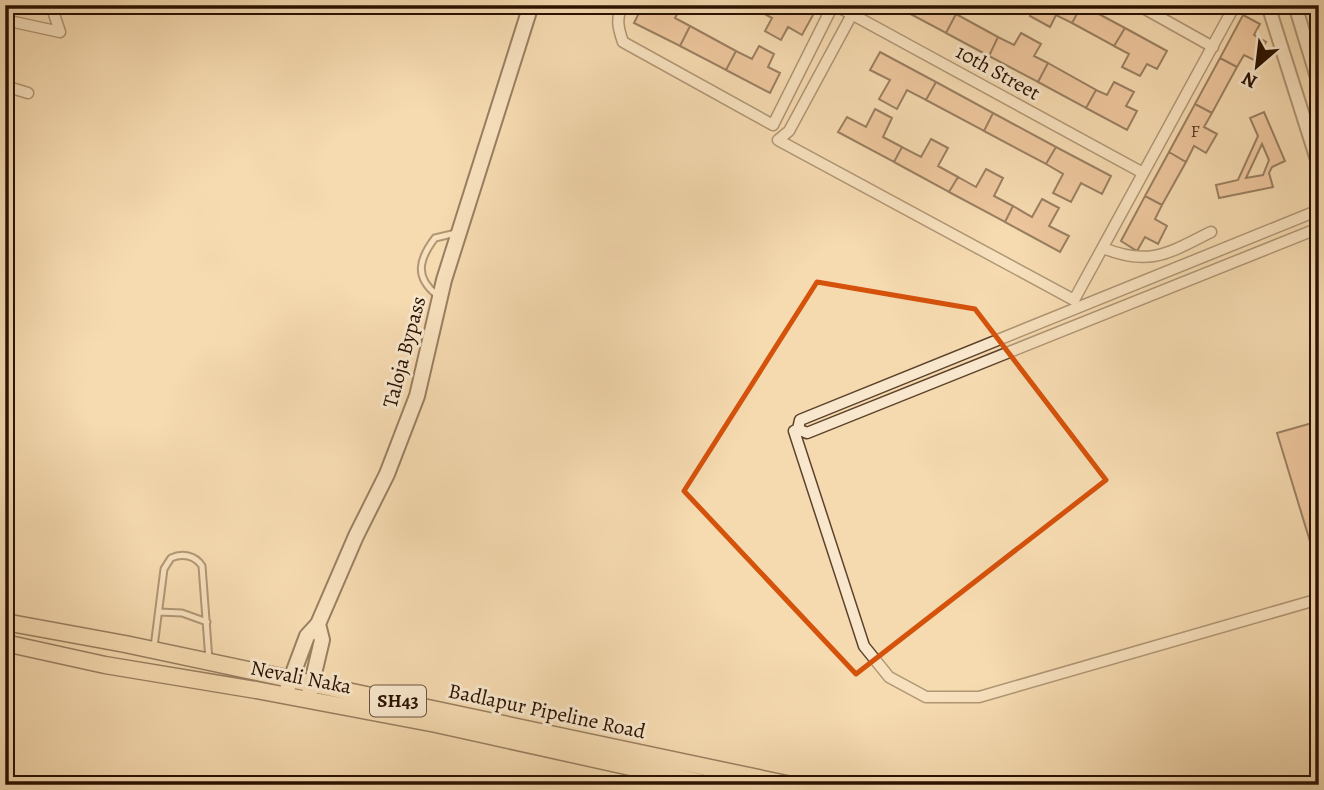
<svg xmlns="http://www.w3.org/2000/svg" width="1324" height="790" viewBox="0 0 1324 790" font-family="Alegreya,serif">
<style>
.building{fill:#e7b087;stroke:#2a1100;stroke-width:2;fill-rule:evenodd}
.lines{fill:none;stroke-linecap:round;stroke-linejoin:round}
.service-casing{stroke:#5d432c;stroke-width:9}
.minor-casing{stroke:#5d432c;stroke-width:13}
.tertiary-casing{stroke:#5d432c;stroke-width:16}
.secondary-casing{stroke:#2a1100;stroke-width:18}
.primary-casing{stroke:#2a1100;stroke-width:19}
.service{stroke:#f8e7cc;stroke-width:5}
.minor{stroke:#f8e7cc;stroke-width:10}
.tertiary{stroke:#f8e7cc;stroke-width:12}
.secondary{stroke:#f8e7cc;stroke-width:14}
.primary{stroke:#f5dab0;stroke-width:16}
.marked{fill:none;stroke:#d5520b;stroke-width:5;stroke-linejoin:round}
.labels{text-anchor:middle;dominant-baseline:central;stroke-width:6;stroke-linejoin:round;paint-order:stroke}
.number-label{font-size:18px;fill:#593922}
.shield{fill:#f8e7cc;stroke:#68513d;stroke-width:2}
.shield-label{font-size:19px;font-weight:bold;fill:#2a1100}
.street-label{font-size:21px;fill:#2a1100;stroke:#f8e7cc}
</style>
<rect width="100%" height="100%" fill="#f5dab0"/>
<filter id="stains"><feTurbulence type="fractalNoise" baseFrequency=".00286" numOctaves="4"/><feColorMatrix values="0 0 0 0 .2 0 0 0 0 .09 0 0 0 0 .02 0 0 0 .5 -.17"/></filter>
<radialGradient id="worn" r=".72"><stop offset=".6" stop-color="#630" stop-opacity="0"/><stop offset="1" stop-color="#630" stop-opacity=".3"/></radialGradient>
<path class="building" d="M 643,5 L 650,5 L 659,10 L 661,5 L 682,5 L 675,18 L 690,26 L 680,46 L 634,23 Z
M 760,5 L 795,5 L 813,15 L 802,35 L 788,27 L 781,40 L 765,31 L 772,18 L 757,10 Z
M 906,5 L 942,5 L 956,14 L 946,33 L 903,10 Z
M 1036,5 L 1082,5 L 1072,23 L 1056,15 L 1050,27 L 1030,16 Z
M 1082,5 L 1125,28 L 1114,46 L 1072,23 Z
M 956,14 L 998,37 L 989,56 L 946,33 Z
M 1243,15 L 1260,24 L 1254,35 L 1266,42 L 1256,61 L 1244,55 L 1237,67 L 1220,58 Z
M 690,26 L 736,51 L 726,70 L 680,46 Z
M 1125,28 L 1167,51 L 1157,69 L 1147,64 L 1140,76 L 1122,67 L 1129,54 L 1114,46 Z
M 1021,33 L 1041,44 L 1034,56 L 1048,63 L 1038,82 L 989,56 L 998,37 L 1014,45 Z
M 759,46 L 774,54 L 768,67 L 780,73 L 770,93 L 726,70 L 736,51 L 752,59 Z
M 880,52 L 936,82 L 926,100 L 907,90 L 897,109 L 879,99 L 890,80 L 870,70 Z
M 1220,58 L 1237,67 L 1212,113 L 1195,104 Z
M 1048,63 L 1096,90 L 1086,108 L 1038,82 Z
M 936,82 L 993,113 L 984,131 L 926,100 Z
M 1114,82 L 1134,92 L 1126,106 L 1137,111 L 1127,130 L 1086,108 L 1096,90 L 1107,95 Z
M 1195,104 L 1212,113 L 1204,127 L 1217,134 L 1206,153 L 1194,146 L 1186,162 L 1169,152 Z
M 875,109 L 892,118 L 883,137 L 902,147 L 894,162 L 838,132 L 847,117 L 866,127 Z
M 1264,112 L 1285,161 L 1272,167 L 1269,173 L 1273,187 L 1219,198 L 1216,185 L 1238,180 L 1258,136 L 1250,118 ZM 1262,144 L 1269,160 L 1263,175 L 1246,178 Z
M 993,113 L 1056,147 L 1046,164 L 984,131 Z
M 931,139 L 948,148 L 938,166 L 958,177 L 949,192 L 894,162 L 902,147 L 921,157 Z
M 1056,147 L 1111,176 L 1102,194 L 1081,183 L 1071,202 L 1053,193 L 1063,174 L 1046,164 Z
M 1169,152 L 1186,162 L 1162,205 L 1145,196 Z
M 986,169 L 1003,178 L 994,196 L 1013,206 L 1005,222 L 949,192 L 958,177 L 976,187 Z
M 1145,196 L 1162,205 L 1155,219 L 1167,226 L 1158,244 L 1145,237 L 1137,251 L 1121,241 Z
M 1042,199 L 1059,208 L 1049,226 L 1069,236 L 1060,252 L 1005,222 L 1013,206 L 1032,217 Z
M 1319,421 L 1319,571 L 1277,433 Z"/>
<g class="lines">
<defs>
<path id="service" d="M 437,295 C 414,277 419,259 435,238 L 456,233
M 159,612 L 182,613 L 207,622
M 154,647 L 164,569 L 171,558 C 182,553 195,555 202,566 L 209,660"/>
<path id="minor" d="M 51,5 L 60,32
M 622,5 C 616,19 618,28 623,42 L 773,125
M 835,5 L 1143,173
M 1138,5 L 1213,47
M 5,20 L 60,32
M 5,86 L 28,93
M 773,125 L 833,5
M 778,140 L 1074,300 L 1235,5
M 778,140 L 789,131 L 857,5
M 1319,210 L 800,420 L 798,429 L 807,433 L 1319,228
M 1103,248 C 1150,267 1169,253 1211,232
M 798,429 L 794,431 L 864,646 L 889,677 L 926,697 L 979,697 L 1319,599
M 478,783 L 486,785"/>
<path id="tertiary" d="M 1268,5 L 1319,166
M 1295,5 L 1319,84"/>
<path id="secondary" d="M 285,695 L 307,636 L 318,624 L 356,536 L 387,474 L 417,396 L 444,280 L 531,5
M 308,699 L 322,640 L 318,624"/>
<path id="primary" d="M 5,622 L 125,644 L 791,785
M 5,643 L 105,665 L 256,690 L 436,724 L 712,785"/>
</defs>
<use href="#service" class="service-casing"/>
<use href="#minor" class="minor-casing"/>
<use href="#tertiary" class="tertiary-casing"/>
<use href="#secondary" class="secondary-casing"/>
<use href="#primary" class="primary-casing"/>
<use href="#service" class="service"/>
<use href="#minor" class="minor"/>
<use href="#tertiary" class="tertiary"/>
<use href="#secondary" class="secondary"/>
<use href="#primary" class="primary"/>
</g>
<path d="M0 0H1324V790H0ZM 817,282 L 975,309 L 1106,480 L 856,674 L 684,491 Z" fill="#f5dab0" fill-opacity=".55" fill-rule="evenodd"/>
<path class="marked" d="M 817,282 L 975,309 L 1106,480 L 856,674 L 684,491 Z"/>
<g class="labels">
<g class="number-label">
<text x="1195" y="131">F</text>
</g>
<rect class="shield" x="370" y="685.5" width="56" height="31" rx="5"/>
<g class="shield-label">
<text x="398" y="701">SH43</text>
</g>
<g class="street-label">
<text transform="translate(998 72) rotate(29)">10th Street</text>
<text transform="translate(404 352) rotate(-75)">Taloja Bypass</text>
<text transform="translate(301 677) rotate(11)">Nevali Naka</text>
<text transform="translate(547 711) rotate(12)">Badlapur Pipeline Road</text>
</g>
</g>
<rect width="1324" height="790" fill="none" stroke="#f5dab0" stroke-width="28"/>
<rect x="7" y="7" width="1310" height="776" fill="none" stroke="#2a1100" stroke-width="3.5"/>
<rect x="14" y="14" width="1296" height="762" fill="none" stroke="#2a1100" stroke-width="2"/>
<g transform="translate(1257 66) rotate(208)" stroke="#f8e7cc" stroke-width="5" paint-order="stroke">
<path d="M0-5L12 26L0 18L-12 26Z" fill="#2a1100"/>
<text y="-10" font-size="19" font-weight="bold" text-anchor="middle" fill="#2a1100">N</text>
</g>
<rect width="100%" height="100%" filter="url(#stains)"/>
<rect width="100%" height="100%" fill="url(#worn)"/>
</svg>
